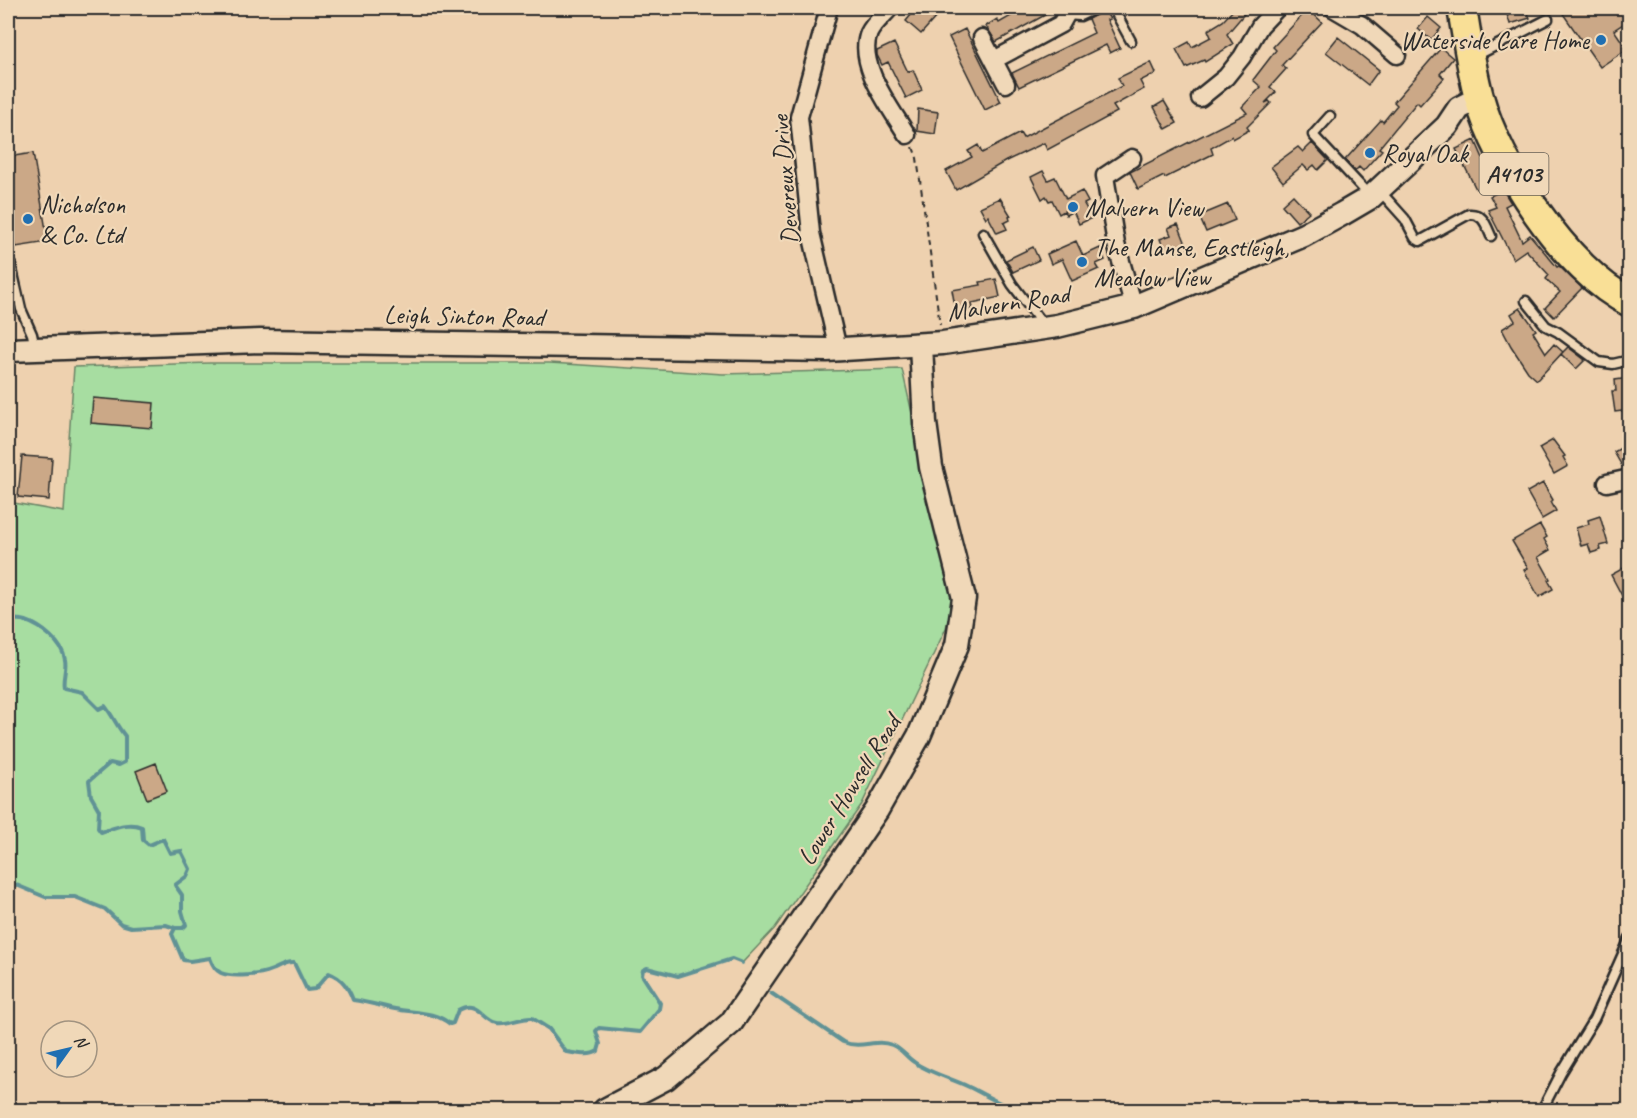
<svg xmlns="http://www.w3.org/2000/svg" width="1637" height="1118" viewBox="0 0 1637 1118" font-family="Caveat,sans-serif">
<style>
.green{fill:#a7dda1;stroke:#698466;stroke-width:1.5}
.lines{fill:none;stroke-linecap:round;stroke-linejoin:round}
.stream{stroke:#619295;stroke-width:4}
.building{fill:#cba887;stroke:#2b2b2b;stroke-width:1.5}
.lane-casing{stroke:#2b2b2b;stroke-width:13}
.street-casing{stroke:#2b2b2b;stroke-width:21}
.secondary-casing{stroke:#2b2b2b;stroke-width:27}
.highway-casing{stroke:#2b2b2b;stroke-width:33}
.path{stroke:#2b2b2b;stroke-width:2;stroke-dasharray:6 4.5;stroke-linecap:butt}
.lane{stroke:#f0d8b8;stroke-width:8}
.street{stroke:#f0d8b8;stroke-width:16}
.secondary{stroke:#f0d8b8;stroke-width:22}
.highway{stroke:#f9df96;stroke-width:28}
.poi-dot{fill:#1f6fb2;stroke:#f0d8b8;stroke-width:2}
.labels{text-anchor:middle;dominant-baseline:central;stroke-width:4.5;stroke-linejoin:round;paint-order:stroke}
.shield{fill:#f0d8b8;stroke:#665f55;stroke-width:1.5}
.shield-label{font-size:24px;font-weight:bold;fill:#2b2b2b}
.poi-label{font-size:26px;fill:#2b2b2b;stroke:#f0d8b8;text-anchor:start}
.street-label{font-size:26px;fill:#2b2b2b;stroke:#f0d8b8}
</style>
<rect width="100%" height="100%" fill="#eed1af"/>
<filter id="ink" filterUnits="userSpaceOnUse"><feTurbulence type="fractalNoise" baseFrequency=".0167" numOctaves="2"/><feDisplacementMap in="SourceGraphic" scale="12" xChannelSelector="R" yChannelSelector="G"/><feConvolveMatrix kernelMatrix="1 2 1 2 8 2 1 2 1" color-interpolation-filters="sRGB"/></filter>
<g filter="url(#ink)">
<path class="green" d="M 210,363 L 550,363 L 723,374 L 902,369 L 954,598 L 946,628 L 862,804 L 775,928 L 742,963 L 732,959 L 678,976 L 648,968 L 643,970 L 642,975 L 660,1003 L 659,1009 L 640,1032 L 599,1028 L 596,1031 L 600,1044 L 598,1051 C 589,1057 576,1053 566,1052 L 549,1029 L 532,1018 C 521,1017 508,1025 497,1023 C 481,1020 479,999 458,1010 L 453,1023 L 450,1024 C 434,1010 415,1013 395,1009 C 381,1007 367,1002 353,1000 C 348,987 342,978 329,974 L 315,989 L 307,990 L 293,963 C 284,962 280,967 272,970 C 260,975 233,978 221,973 C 215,970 212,964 209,958 L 190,961 L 183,960 L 172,934 L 174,928 L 166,925 L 131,927 L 121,924 L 105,909 L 75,897 L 45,897 L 14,884 L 8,883 L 8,502 L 64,512 L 74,367 Z"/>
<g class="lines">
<path class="stream" d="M 8,619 C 13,620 20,619 26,621 C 41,626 63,643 65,660 C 67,669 62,678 64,688 L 82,692 L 99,709 L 105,706 C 113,716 116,725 125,736 L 125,762 L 119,765 L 110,763 L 89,781 L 91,796 L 99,810 L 98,828 L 101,832 C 114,828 128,821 142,827 L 143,840 L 149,845 L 163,839 L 170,853 L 181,851 L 190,869 L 187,876 L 175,885 L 182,895 L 182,911 L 186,925 L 183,928 L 175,928 L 166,925 L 131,927 L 121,924 L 105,909 L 75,897 L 45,897 L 14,884 L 8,883
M 175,928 L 172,934 L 183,960 L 190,961 L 210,958 C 212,964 215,970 221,973 C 233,978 260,975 272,970 C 280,967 285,962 294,963 L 307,990 L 315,989 L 329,973 C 342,978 348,987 353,1000 C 367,1002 381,1006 395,1009 C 415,1013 434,1011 450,1024 L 453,1023 L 458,1010 C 479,999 481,1020 497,1023 C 508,1025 521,1017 532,1018 L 549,1029 L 566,1052 C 576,1053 589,1057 598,1051 L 600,1044 L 596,1031 L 599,1028 L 640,1032 L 659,1009 L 660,1003 L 642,975 L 643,970 L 647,968 L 678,976 L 732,959 L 742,963
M 771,993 L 843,1042 C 863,1050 874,1038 892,1045 C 902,1049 906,1057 914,1062 C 927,1072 953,1079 969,1087 C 986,1095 1000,1105 1018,1110"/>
</g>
<path class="building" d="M 917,8 L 924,8 L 936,17 L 921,34 L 906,21 Z
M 1025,8 L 1054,8 L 1054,10 L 996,42 L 986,26 L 997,19 L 999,23 Z
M 1103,8 L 1110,19 L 1107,20 L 1120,48 L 1110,53 L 1106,45 L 1019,87 L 1012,73 L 1094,33 L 1088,19 L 1100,13 Z
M 1235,8 L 1238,8 L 1245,13 L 1227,34 L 1233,44 L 1205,62 L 1204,60 L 1186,68 L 1176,49 L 1189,42 L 1192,47 L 1211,37 L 1208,30 L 1223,21 Z
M 1505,8 L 1526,8 L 1530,18 L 1510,24 Z
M 1559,8 L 1629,8 L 1629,20 L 1614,30 L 1627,49 L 1600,67 Z
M 1308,9 L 1322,22 L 1282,65 L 1286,69 L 1270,87 L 1276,92 L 1265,103 L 1269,101 L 1271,103 L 1247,127 L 1249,130 L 1233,139 L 1232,136 L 1211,148 L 1213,154 L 1165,178 L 1164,176 L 1138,189 L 1130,172 L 1247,113 L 1242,107 L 1261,87 L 1253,80 L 1276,50 L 1273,47 Z
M 1428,17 L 1441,28 L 1431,40 L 1418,29 Z
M 965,29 L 1001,102 L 985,110 L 949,37 Z
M 1338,37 L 1379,70 L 1368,85 L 1326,52 Z
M 894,43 L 908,72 L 913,70 L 922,90 L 906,98 L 888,62 L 882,65 L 877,55 L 877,51 Z
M 1441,48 L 1453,58 L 1440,74 L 1444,78 L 1420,105 L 1417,102 L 1379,148 L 1382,150 L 1363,171 L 1359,167 L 1355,171 L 1345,160 L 1381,120 L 1383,122 L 1397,105 L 1394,102 Z
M 1151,62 L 1156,73 L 1140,81 L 1144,89 L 1113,106 L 1117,112 L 1047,150 L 1044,143 L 1006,161 L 956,190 L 946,171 L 972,157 L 968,151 L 978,145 L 982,153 L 1020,133 L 1023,138 L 1122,86 L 1118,78 Z
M 1164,101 L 1177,123 L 1166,129 L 1154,107 Z
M 918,109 L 938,112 L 935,134 L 917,131 Z
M 1475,140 L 1493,181 L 1476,189 L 1456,149 Z
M 1312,143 L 1328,160 L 1318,170 L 1314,165 L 1308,170 L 1303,165 L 1283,182 L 1271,167 L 1298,147 L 1303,152 Z
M 33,153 L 48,242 L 16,247 L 8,196 L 8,157 Z
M 1043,171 L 1048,180 L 1055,177 L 1066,199 L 1082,191 L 1088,202 L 1084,204 L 1092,218 L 1079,224 L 1073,211 L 1066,215 L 1064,211 L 1059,214 L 1052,200 L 1049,201 L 1046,196 L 1042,199 L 1031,177 Z
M 1503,190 L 1511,203 L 1505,206 L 1522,241 L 1530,235 L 1557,267 L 1559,266 L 1582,288 L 1554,317 L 1545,308 L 1560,292 L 1546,279 L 1549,275 L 1526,250 L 1513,259 L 1488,210 L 1496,207 L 1490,196 Z
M 1293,195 L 1309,212 L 1297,222 L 1282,205 Z
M 1000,198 L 1011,216 L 1009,217 L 1010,220 L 1004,223 L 1007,229 L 997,233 L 988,216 L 986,218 L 980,207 Z
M 1228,204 L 1235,220 L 1206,232 L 1199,216 Z
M 1178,224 L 1188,249 L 1176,253 L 1174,248 L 1165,252 L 1160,239 L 1171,235 L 1168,228 Z
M 1076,241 L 1083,256 L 1100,248 L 1105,260 L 1096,264 L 1099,269 L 1072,281 L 1062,259 L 1051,264 L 1047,254 Z
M 1033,247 L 1039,260 L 1013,272 L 1006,260 Z
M 996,279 L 1000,297 L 972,303 L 973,309 L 956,312 L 952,290 L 981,285 L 980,282 Z
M 1520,308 L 1536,330 L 1533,332 L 1546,353 L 1554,344 L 1563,352 L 1537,380 L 1528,372 L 1511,346 L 1502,329 L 1515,321 L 1511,314 Z
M 1568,347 L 1585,360 L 1576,369 L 1561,354 Z
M 1629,378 L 1629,410 L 1615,412 L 1612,391 L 1616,391 L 1615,380 Z
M 93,398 L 154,403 L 152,428 L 91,423 Z
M 1553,440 L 1565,456 L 1563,457 L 1568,466 L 1554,474 L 1539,448 Z
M 1629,443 L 1629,462 L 1622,466 L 1614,452 Z
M 22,456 L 52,458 L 49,500 L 18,497 Z
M 1543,483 L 1553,500 L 1551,502 L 1556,511 L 1542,519 L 1527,492 Z
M 1600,516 L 1608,544 L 1600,546 L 1601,550 L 1591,553 L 1588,544 L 1581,546 L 1576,528 L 1589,524 L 1588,520 Z
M 1540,525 L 1547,537 L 1544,539 L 1550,550 L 1538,557 L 1550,579 L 1548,580 L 1553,589 L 1539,597 L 1524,570 L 1528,568 L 1512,541 Z
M 1629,565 L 1629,609 L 1611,575 Z
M 156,763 L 167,791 L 147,799 L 136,771 Z"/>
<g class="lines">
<defs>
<path id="lane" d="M 1113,8 L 1131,41
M 1066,15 L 1080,16 L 1097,8
M 1474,57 L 1548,19
M 1330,116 L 1313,135 L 1369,195
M 1379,190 L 1405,219 L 1415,238 L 1420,241 L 1469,214 C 1483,213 1486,225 1491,236
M 983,233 L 1012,284 L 1043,325
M 11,265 L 21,309 L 32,334 L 35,348
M 1526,301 L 1546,326 L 1558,332 L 1599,362 L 1613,364 L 1630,360
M 1542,1110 L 1561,1073 L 1594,1019 L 1630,938"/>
<path id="street" d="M 829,8 L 799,117 L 811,233 L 838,349
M 890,8 C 884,15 873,24 869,33 C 856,64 891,108 907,135
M 1333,8 L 1362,25 L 1397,55
M 982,38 L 1006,84
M 994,60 L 1061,24 L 1066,15 L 1064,8
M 1200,98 L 1226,77 L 1242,57 L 1260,26 L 1277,8
M 1132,158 L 1105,176 L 1116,244 L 1134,307
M 1607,483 L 1630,478"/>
<path id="secondary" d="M 8,350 L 260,341 L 827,350 L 943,343 L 1057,326 L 1134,307 L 1304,235 L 1342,214 L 1371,197 L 1447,126 L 1459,108 L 1479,98
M 605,1110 L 666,1078 L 731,1023 L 877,810 L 919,736 L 957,645 L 964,598 L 931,467 L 925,423 L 921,345"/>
<path id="highway" d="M 1462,8 C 1467,37 1471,68 1479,97 C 1497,164 1567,272 1630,302"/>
</defs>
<use href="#lane" class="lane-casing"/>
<use href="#street" class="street-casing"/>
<use href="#secondary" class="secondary-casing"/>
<use href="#highway" class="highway-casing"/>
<path class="path" d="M 913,147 L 917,158 L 940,325"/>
<use href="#lane" class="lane"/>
<use href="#street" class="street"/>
<use href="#secondary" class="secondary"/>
<use href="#highway" class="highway"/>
</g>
</g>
<g class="poi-dot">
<circle cx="1601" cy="40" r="6"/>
<circle cx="1370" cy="153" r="6"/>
<circle cx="1073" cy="207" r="6"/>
<circle cx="28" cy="219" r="6"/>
<circle cx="1082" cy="262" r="6"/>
</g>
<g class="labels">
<rect class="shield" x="1479.5" y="153" width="69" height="42" rx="4.5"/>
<g class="shield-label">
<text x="1514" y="174">A4103</text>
</g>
<g class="poi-label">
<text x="1589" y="40" text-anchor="end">Waterside Care Home</text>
<text x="1382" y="153">Royal Oak</text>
<text x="40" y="204">Nicholson<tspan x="40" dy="30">&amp; Co. Ltd</tspan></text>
<text x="1085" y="207">Malvern View</text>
<text x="1094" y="247">The Manse, Eastleigh,<tspan x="1094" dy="30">Meadow View</tspan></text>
</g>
<g class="street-label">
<text transform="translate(785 180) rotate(-95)">Devereux Drive</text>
<text transform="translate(1008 303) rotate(-9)">Malvern Road</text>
<text transform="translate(464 316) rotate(1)">Leigh Sinton Road</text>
<text transform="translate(849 790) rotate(-58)">Lower Howsell Road</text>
</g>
</g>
<rect width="1637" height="1118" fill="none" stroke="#f0d8b8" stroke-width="30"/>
<rect x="15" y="15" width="1607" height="1088" fill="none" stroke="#2b2b2b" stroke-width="2" filter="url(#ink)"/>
<g transform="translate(69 1049) rotate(56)"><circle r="28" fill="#f0d8b8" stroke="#a19380" stroke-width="1.5"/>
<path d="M0-4.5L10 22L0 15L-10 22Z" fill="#1f6fb2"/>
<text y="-9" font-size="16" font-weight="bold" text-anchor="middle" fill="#2b2b2b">N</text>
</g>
</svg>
